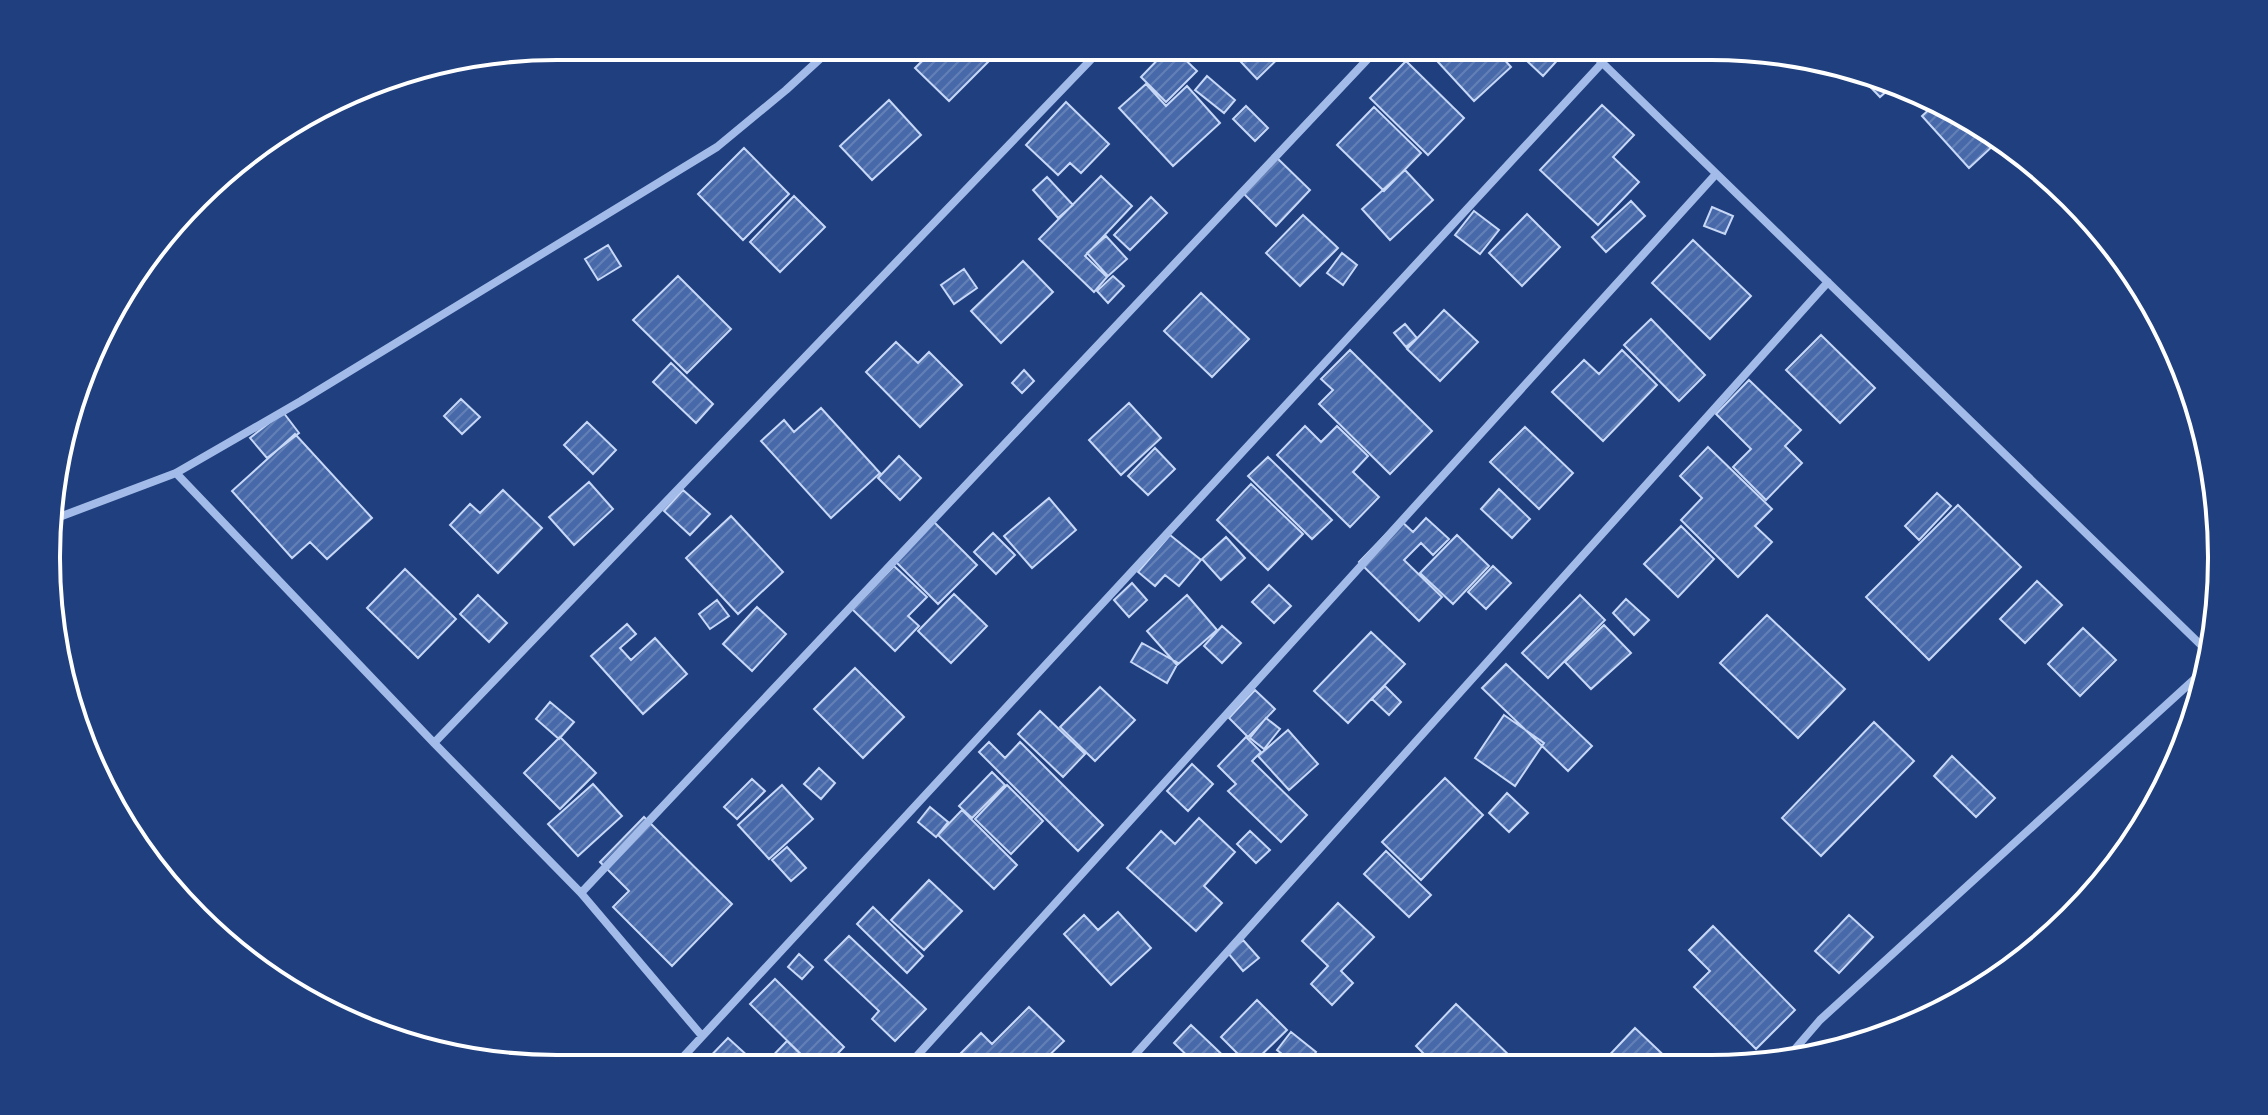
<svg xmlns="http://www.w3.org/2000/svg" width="2268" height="1115" viewBox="0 0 2268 1115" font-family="'Open Sans',sans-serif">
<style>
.building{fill:url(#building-hatch);stroke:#c7d7f6;stroke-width:2}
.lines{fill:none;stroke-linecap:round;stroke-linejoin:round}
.street{stroke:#a3bbe8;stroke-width:8}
.rim{fill:none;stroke:#fff;stroke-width:4}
</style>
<defs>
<pattern id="building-hatch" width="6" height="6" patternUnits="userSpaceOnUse" patternTransform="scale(2)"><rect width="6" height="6" fill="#4869a9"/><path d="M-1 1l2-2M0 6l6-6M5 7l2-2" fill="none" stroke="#6380b6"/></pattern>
</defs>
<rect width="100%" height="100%" fill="#1f3f7f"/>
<path class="building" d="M 937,46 L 1004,46 L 949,101 L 915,68 Z
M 1171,46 L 1197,71 L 1166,102 L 1141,77 Z
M 1226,46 L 1291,46 L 1257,79 Z
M 1429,46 L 1492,46 L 1511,67 L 1474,101 L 1426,49 Z
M 1542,46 L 1555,46 L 1563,54 L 1543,76 L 1527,61 Z
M 1406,61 L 1464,118 L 1428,155 L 1370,98 Z
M 1207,76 L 1235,100 L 1224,113 L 1195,90 Z
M 1860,76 L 1896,83 L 1880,97 Z
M 1146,84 L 1166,106 L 1187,86 L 1220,123 L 1173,166 L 1119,108 Z
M 889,100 L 921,135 L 872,180 L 840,146 Z
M 1066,102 L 1109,144 L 1081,173 L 1070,163 L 1058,175 L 1026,145 Z
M 1935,104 L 1995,144 L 1969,168 L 1922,116 Z
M 1602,105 L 1634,135 L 1613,157 L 1639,182 L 1598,225 L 1540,170 Z
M 1246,106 L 1268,128 L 1255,141 L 1233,119 Z
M 1374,107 L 1421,153 L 1384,191 L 1337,145 Z
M 744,148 L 789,194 L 743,240 L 698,194 Z
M 1275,156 L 1310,190 L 1276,226 L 1241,191 Z
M 1405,170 L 1433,200 L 1390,240 L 1362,209 Z
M 1101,176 L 1132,206 L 1085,256 L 1107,277 L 1094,292 L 1039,239 Z
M 1047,177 L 1073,205 L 1058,218 L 1033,190 Z
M 794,196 L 825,227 L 780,272 L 750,242 Z
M 1151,197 L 1167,213 L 1130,250 L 1114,235 Z
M 1631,201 L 1645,216 L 1606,252 L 1592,237 Z
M 1712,207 L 1733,216 L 1725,234 L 1704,226 Z
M 1474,211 L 1499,230 L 1480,254 L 1455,235 Z
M 1527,214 L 1560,247 L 1522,286 L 1489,253 Z
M 1303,215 L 1338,248 L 1300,286 L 1266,253 Z
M 1106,236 L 1127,259 L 1108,276 L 1087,253 Z
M 1693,240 L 1751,296 L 1710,339 L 1652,283 Z
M 608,245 L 621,266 L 598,280 L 585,259 Z
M 1342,253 L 1357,265 L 1343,285 L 1327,273 Z
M 1023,261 L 1053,292 L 1001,343 L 971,311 Z
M 964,269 L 977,288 L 954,304 L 941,285 Z
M 678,276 L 731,329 L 687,373 L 633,320 Z
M 1113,276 L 1124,286 L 1108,303 L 1097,291 Z
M 1201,293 L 1249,339 L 1212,377 L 1164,331 Z
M 1444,310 L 1478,342 L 1440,381 L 1407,349 Z
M 1651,319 L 1705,375 L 1679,401 L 1624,345 Z
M 1405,324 L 1417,338 L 1406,347 L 1394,333 Z
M 1821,335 L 1875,388 L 1840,423 L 1786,370 Z
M 896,342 L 918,363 L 929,352 L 962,385 L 920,427 L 866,372 Z
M 1350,350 L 1432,431 L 1390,474 L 1319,404 L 1333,390 L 1321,379 Z
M 1622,350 L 1657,385 L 1603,441 L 1552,392 L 1584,360 L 1599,374 Z
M 671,363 L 713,404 L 696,423 L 653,382 Z
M 1024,370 L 1034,381 L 1022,393 L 1012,383 Z
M 1749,380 L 1801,430 L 1785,446 L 1802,463 L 1766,500 L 1733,467 L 1751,449 L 1716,414 Z
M 461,399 L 480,417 L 462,434 L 444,416 Z
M 1129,403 L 1161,438 L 1121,475 L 1089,440 Z
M 821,408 L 880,473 L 831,518 L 761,441 L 784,420 L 794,432 Z
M 283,412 L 299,433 L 267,458 L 250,438 Z
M 587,422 L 616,450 L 593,474 L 564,445 Z
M 1305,426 L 1321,442 L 1337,426 L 1368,456 L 1353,472 L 1379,497 L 1350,527 L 1277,455 Z
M 1525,427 L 1573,473 L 1539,509 L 1490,462 Z
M 295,434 L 372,518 L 327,559 L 310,542 L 292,558 L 232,491 Z
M 1708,447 L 1772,509 L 1755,526 L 1772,542 L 1738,577 L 1681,520 L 1702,498 L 1680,476 Z
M 1155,448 L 1175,469 L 1148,495 L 1128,476 Z
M 899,456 L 921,478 L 900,500 L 878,478 Z
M 1268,457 L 1332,520 L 1312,539 L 1248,476 Z
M 589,482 L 613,509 L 574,545 L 549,517 Z
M 1251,484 L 1303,534 L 1268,570 L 1217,520 Z
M 1499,489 L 1530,519 L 1512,538 L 1481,509 Z
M 503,490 L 542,528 L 498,573 L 450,525 L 470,504 L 480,513 Z
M 683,490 L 710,514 L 690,535 L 664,511 Z
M 1937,493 L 1951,506 L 1919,540 L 1905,526 Z
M 1049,498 L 1076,530 L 1032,568 L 1004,536 Z
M 1958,505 L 2021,567 L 1929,660 L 1866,597 Z
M 731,516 L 783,572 L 738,614 L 686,558 Z
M 1426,518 L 1449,539 L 1433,555 L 1421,543 L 1404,560 L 1442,597 L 1419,621 L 1359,562 L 1400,520 L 1413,532 Z
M 933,521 L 977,565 L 938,604 L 894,560 Z
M 1681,526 L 1714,559 L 1678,597 L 1644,564 Z
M 993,533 L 1015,555 L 996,574 L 974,552 Z
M 1170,535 L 1201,560 L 1179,586 L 1165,575 L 1155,586 L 1138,572 Z
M 1457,535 L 1489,566 L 1453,604 L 1420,573 Z
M 1226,537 L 1245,558 L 1221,580 L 1202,559 Z
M 894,566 L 927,597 L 908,616 L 919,626 L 895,651 L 852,609 Z
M 1493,566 L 1511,583 L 1486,609 L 1468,592 Z
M 405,569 L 456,619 L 418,658 L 367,608 Z
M 2037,581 L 2062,605 L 2025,643 L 2000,619 Z
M 1132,583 L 1147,600 L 1129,617 L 1114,600 Z
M 1269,585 L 1291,606 L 1274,623 L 1252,602 Z
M 954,594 L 987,626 L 951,663 L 918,631 Z
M 478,595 L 507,623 L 489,642 L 460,614 Z
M 1187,595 L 1217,630 L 1177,665 L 1147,631 Z
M 1580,595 L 1605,620 L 1548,678 L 1522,653 Z
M 1626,599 L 1649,620 L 1634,635 L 1613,613 Z
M 717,600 L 729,616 L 710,629 L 699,614 Z
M 757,607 L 786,634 L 752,671 L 723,644 Z
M 1767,615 L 1845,689 L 1798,738 L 1720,663 Z
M 627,624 L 636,634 L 620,648 L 631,660 L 655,638 L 687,674 L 643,714 L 591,656 Z
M 1604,625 L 1631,653 L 1591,689 L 1565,662 Z
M 1222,626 L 1241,643 L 1222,663 L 1204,646 Z
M 2083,628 L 2116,660 L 2080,696 L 2048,664 Z
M 1371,632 L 1405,664 L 1348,723 L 1314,691 Z
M 1142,643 L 1178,663 L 1167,683 L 1131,662 Z
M 1506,664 L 1592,746 L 1568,771 L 1482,688 Z
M 855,668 L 904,717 L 863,758 L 814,709 Z
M 1385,686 L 1401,702 L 1389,715 L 1372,699 Z
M 1100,687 L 1135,720 L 1095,761 L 1060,727 Z
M 1255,690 L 1275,709 L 1248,737 L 1229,718 Z
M 550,702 L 574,722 L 559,739 L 536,719 Z
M 1040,711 L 1085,754 L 1063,777 L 1018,734 Z
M 1504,715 L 1544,743 L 1515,786 L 1475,758 Z
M 1266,718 L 1280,729 L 1264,749 L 1250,738 Z
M 1874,722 L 1914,761 L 1821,856 L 1782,818 Z
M 1288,730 L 1318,764 L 1289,790 L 1258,756 Z
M 560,737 L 596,773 L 560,809 L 524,773 Z
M 1246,737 L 1261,752 L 1252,761 L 1307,815 L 1281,842 L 1228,791 L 1236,784 L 1218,766 Z
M 989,742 L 1005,758 L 1020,742 L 1103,825 L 1078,851 L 979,752 Z
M 1952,756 L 1995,798 L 1976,817 L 1934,776 Z
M 1192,764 L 1213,784 L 1188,811 L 1167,791 Z
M 819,768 L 835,783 L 821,799 L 804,784 Z
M 992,772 L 1005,785 L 972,818 L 959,806 Z
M 1445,778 L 1483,815 L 1421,880 L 1382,842 Z
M 752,779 L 765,791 L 737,819 L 724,807 Z
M 593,784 L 622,816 L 578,856 L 548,824 Z
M 782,785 L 813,819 L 769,859 L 738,825 Z
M 1007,785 L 1043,821 L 1011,854 L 975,819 Z
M 1507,793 L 1528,813 L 1509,832 L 1489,813 Z
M 930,807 L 948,822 L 936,837 L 918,822 Z
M 962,810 L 1017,865 L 994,889 L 938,835 Z
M 644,817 L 732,904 L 672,966 L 613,907 L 629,891 L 600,862 Z
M 1199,818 L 1235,852 L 1204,886 L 1222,903 L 1196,931 L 1127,868 L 1161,831 L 1175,844 Z
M 1250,831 L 1270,850 L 1256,863 L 1237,844 Z
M 787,847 L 806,868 L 791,881 L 772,860 Z
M 1386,851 L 1431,895 L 1409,917 L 1364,874 Z
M 929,880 L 962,911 L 924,950 L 891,920 Z
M 1338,903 L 1374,937 L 1341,971 L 1353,983 L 1332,1005 L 1311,984 L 1328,966 L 1302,941 Z
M 873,907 L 923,956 L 907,973 L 857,924 Z
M 1118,912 L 1151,948 L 1111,985 L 1064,934 L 1084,915 L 1098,930 Z
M 1849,915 L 1873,937 L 1839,973 L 1815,951 Z
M 1713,926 L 1795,1010 L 1756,1049 L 1694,987 L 1710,971 L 1689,950 Z
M 849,936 L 926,1009 L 895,1041 L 872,1019 L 879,1011 L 825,960 Z
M 1243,940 L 1259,958 L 1243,971 L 1228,953 Z
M 799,954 L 813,967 L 802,979 L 788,967 Z
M 775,979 L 844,1047 L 824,1068 L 815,1068 L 750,1004 Z
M 1257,1000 L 1287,1030 L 1250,1066 L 1221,1037 Z
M 1456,1004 L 1511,1057 L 1503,1066 L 1436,1066 L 1416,1046 Z
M 1029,1007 L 1064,1041 L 1037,1067 L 958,1068 L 952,1062 L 981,1033 L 992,1044 Z
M 1191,1025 L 1234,1066 L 1234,1067 L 1199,1067 L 1174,1043 Z
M 1635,1028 L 1674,1065 L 1600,1065 Z
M 1291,1032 L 1316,1052 L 1305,1066 L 1297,1066 L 1277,1050 Z
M 728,1038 L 761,1068 L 699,1068 Z
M 787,1041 L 815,1068 L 761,1068 Z"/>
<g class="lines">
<path class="street" d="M 1585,46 L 2204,648
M 176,473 L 434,743 L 581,893 L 702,1036
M 54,519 L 176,473 L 301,401 L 717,147 L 786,90 L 834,46
M 434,743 L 1104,46
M 581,893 L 1380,46
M 1783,1063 L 1820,1020 L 2199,675
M 1124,1067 L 1828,282
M 906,1068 L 1716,174
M 672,1069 L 1602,63"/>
</g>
<path d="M0 0H2268V1115H0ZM557 60H1711A497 497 0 0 1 2208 557V558A497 497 0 0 1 1711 1055H557A497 497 0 0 1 60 558V557A497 497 0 0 1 557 60Z" fill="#1f3f7f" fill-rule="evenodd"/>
<path class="rim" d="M557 60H1711A497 497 0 0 1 2208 557V558A497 497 0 0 1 1711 1055H557A497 497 0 0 1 60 558V557A497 497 0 0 1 557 60Z"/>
</svg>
